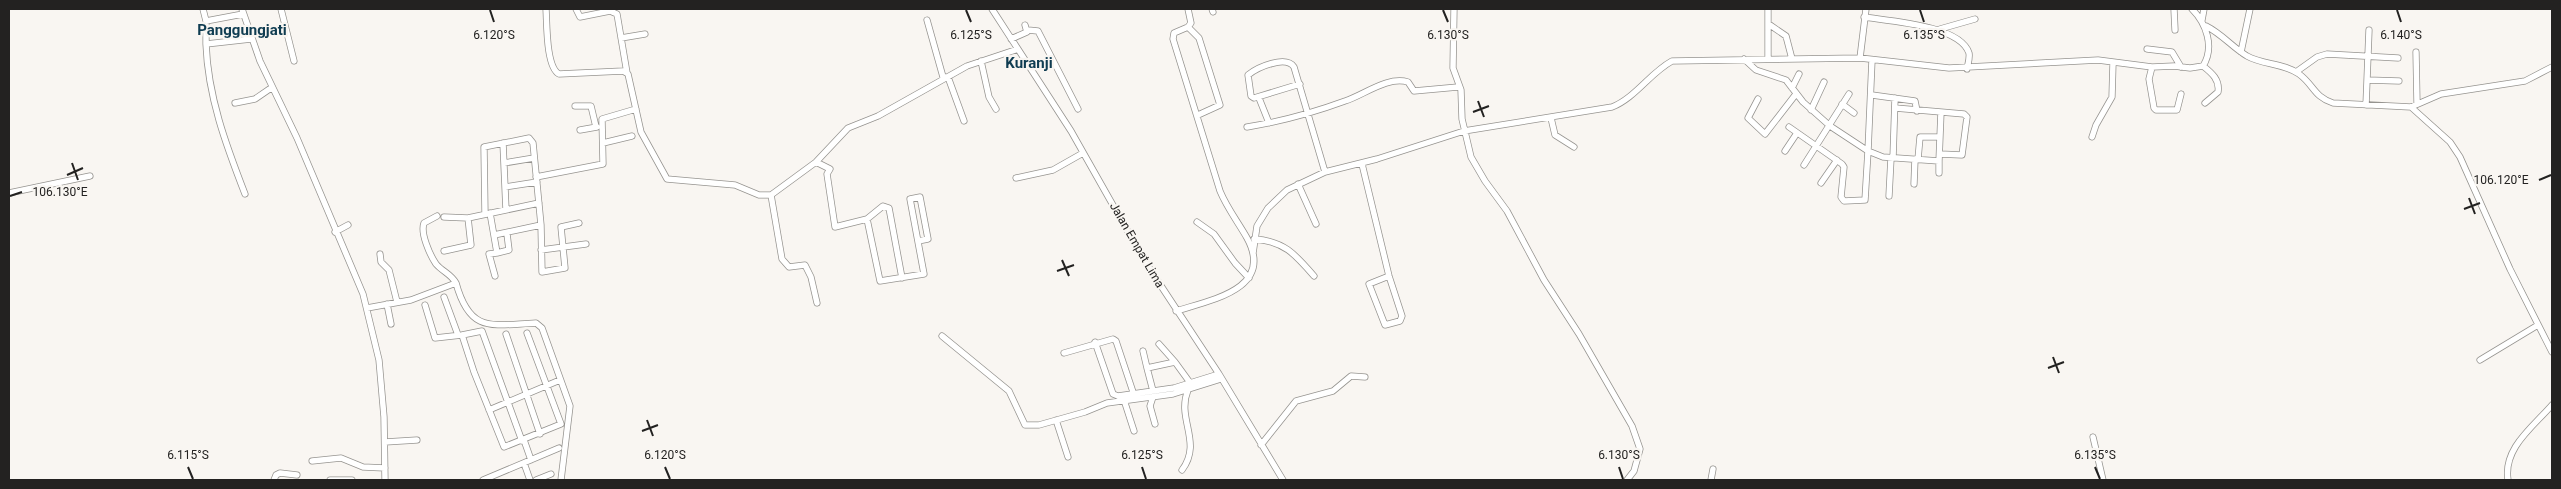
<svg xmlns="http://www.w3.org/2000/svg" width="2561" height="489" viewBox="0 0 2561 489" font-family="Roboto,sans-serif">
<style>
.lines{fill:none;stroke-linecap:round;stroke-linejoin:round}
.minor-casing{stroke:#969490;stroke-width:7}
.minor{stroke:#fff;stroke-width:5.5}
.ticks{fill:none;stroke:#232221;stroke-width:2}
.labels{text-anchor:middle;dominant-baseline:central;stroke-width:4.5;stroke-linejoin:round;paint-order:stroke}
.street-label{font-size:12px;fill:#232221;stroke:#f9f6f2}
.quarter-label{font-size:15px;font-weight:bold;fill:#0f3c51;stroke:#f9f6f2}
.ticks-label{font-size:12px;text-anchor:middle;fill:#232221;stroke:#f9f6f2;stroke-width:4.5;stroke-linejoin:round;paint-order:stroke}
</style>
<rect width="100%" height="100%" fill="#f9f6f2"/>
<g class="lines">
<defs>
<path id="minor" d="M 203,9 L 206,21
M 242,9 L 260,61 L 297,138 L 363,294 L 379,360 L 384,417 L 385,480
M 281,9 L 294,61
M 546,9 C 547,24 546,67 559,74 L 623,71 L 628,74 L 641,132 L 667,179 L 735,185 L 759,195 L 771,195 L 816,162 L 848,128 L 878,116 L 967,66 L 1018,49
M 576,9 L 580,17 L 610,11 L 617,14 L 627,73
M 992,9 L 1071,131 L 1144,260 L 1219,374 L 1283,480
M 1212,9 L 1213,12
M 1454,9 L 1453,68 L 1461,90 L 1462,119 L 1471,157 L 1485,181 L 1507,211 L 1544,280 L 1579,334 L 1632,426 L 1640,449 L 1634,471 L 1627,480
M 1866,9 L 1860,58 L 1949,68 L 2098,60 L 2152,67 L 2174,66 L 2190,68 L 2203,66 C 2215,47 2206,23 2192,9
M 2174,9 L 2175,30
M 1864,17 C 1889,21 1960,25 1969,53 C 1970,58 1968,64 1967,69
M 927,20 L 943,77 L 948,77 L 964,121
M 2202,20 L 2204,9
M 1770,25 L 1786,36 L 1792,59
M 2206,26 C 2222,34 2232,47 2247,56 C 2263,65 2284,63 2299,74 C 2314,85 2314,97 2333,103 L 2411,107 L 2441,94 L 2525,81 L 2552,67
M 1188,27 L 1199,38 L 1220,105 L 1198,115
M 1940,29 L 1975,19
M 1028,30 L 1038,31 L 1078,109
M 621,38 L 645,34
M 1011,39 L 1027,32 L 1025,25
M 206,44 L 206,21 L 243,14
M 2147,49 L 2172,52 L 2181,67
M 2241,52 L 2250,9
M 2416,52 L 2417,103
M 1744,59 L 1756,70 L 1786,80 L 1803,102 L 1830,126 L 1868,151 L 1865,200 L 1844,201 L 1841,197 L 1844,167 L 1842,164 L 1789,127
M 1768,59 L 1768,9
M 1872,60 L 1868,151 L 1883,157 L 1939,161 L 1941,112 L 1895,108
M 981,61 L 989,97 L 996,109
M 2203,66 C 2212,73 2220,80 2218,92 L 2205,103
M 2152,67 L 2149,79 L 2154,108 L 2156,110 L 2177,110 L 2181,94
M 2296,72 L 2317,57 L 2327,54 L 2398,58
M 2367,80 L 2399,81
M 1300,84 L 1254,98 L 1251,96 L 1248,75 C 1258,67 1286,55 1294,67 L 1325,172
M 1792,88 L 1799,74
M 1872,95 L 1915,101 L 1917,111
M 1259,98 L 1269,123
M 1758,99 L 1748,118 L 1765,134 L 1796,94
M 235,103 L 255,99 L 271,88
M 1842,104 L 1854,113
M 2366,105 L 2369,30
M 575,106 L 591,106 L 596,127
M 2411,107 L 2450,142 L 2460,157 L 2510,269 L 2552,352
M 1811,110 L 1824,82
M 1551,118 L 1555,135 L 1574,147
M 1247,127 C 1278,122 1315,112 1345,101 C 1364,95 1387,76 1408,82 L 1414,91 L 1458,87
M 580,130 L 597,127
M 2092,137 L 2096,125 L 2112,97 L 2113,63
M 503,143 L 506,210
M 603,143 L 632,136
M 1785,151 L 1797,133
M 1940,154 L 1962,155 L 1967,117 L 1964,114 L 1941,112
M 1893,158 L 1895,98
M 1918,159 L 1920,137 L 1940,137
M 816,162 L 830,169 L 827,174 L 835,227 L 867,219 L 883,206 L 889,208 L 902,278
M 504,163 L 534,158
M 1362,164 L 1389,276 L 1402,316 L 1400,321 L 1385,325 L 1369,284 L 1389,276
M 1804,165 L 1849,94
M 1939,173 L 1939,161
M 536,177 L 603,164 L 602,119 L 636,109
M 1016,178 L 1053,170 L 1083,153
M 1821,183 L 1837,160
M 1298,184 L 1316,224
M 1914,184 L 1915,159
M 505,187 L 537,182
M 9,193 L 90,176
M 245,194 C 226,145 208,97 206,44 L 251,39
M 771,195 L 782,259 L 789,267 L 805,265 L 811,277 L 817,303
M 1889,196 L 1891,158
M 490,213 L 497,253 L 509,250 L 507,234
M 485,214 L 484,147 L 529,138 L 533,143 L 541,225 L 542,272 L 565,268 L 561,227 L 579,223
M 444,217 L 468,218
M 867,219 L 880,281 L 924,274 L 910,199 L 920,197 L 928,239 L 918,241
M 1197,222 L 1214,234 L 1235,263 L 1249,278
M 335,232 L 348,225
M 494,235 L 541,225
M 1254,239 C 1284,241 1295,254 1314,276
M 541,250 L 586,244
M 444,251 L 471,245 L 468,218 L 539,203
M 1253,253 L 1257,226 L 1268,208 L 1287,190 L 1325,172 L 1377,159 L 1464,131 L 1612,107 C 1635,98 1650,73 1672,61 L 1860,58
M 380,254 L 381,262 L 389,270 L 397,302
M 495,276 L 489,254 L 497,253
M 456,283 C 470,334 492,325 536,323 L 542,328 L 570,406 L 561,480
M 444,297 L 458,335
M 387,304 L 391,324
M 425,305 L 435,338 L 462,335 L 474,372 L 504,447 L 561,424 L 527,333
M 367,308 L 411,300 L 456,283 C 451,274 443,272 436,264 C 430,255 420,233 424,223 L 437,216
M 1176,311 C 1211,300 1275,289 1247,238 C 1238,222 1227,208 1220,191 L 1173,39 L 1174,33 L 1188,27 L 1191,23 L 1188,9
M 506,334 L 540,434
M 462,335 L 482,331 L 522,441
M 942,336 L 1009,391 L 1025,425 L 1039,425 L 1085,412 L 1107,403 L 1173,394 L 1221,379
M 1095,342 L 1113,394 L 1118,396 L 1174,388 L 1219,374
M 1159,344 L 1175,362
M 1143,351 L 1147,368
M 1064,353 L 1113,339 L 1116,341 L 1133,392
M 2480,360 L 2538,325
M 1153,391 L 1147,368 L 1175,362 L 1191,384
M 1153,397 L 1150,406 L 1155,424
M 1124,400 L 1134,431
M 489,410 L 560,380
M 1056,420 L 1068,457
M 2093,437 L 2103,480
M 524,440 L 531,460
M 385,442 L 417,440
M 1261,445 L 1296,401 L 1333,391 L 1351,376 L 1365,377
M 312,461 L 341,458 L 363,467 L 385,468
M 524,463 L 530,480
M 1182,470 C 1203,442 1176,419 1188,390
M 274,480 L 276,475 L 280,473 L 297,475
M 330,480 L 352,480
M 483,480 L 559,448
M 536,480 L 551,474
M 1711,480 L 1713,469
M 2508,480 C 2503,448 2533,427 2552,405"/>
</defs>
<use href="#minor" class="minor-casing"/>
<use href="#minor" class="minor"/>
</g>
<path class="ticks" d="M 490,10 L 494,22M 966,10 L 971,22M 1443,10 L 1448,22M 1920,10 L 1924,22M 2397,10 L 2401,22M 1478,101 L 1484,117M 1473,112 L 1489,106M 72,163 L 78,180M 67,175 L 83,168M 2539,180 L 2551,175M 10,196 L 22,192M 2469,198 L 2475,214M 2464,209 L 2480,203M 1062,260 L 1069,276M 1057,271 L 1074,265M 2053,357 L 2059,373M 2048,368 L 2064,362M 647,420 L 653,436M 642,431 L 658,425M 188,467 L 193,479M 665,467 L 670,479M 1142,467 L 1146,479M 1619,467 L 1623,479M 2095,467 L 2100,479"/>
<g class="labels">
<g class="street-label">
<text transform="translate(1137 245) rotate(60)">Jalan Empat Lima</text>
</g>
<g class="quarter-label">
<text x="242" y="30">Panggungjati</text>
<text x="1029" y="63">Kuranji</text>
</g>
</g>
<g class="ticks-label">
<text x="494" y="39">6.120°S</text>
<text x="2401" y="39">6.140°S</text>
<text x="971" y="39">6.125°S</text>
<text x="1448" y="39">6.130°S</text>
<text x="1924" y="39">6.135°S</text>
<text x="2501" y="184">106.120°E</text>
<text x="60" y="196">106.130°E</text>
<text x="188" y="459">6.115°S</text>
<text x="665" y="459">6.120°S</text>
<text x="1142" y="459">6.125°S</text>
<text x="1619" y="459">6.130°S</text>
<text x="2095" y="459">6.135°S</text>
</g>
<rect width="2561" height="489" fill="none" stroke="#232221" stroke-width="20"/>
</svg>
